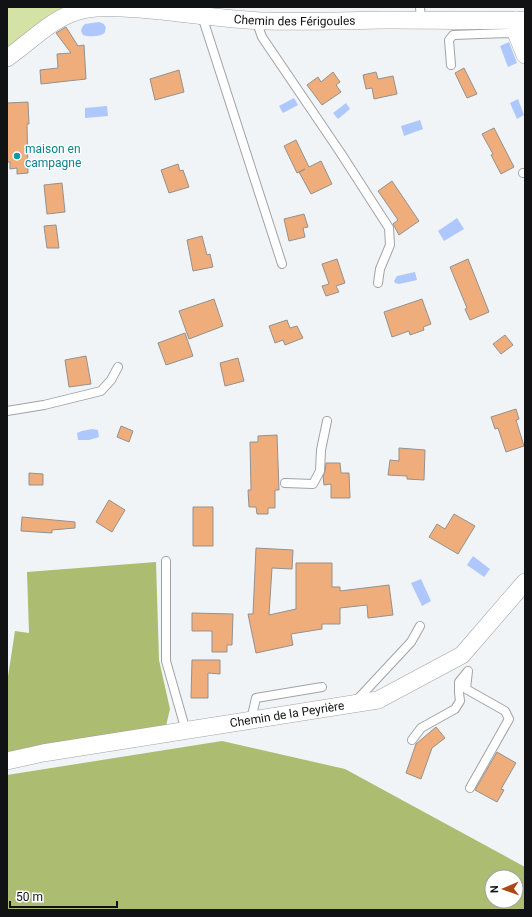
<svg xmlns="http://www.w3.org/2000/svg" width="532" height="917" viewBox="0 0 532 917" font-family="Roboto,sans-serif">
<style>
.green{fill:#d4e2a5}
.forest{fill:#acbc70;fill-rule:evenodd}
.water{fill:#aec7fd}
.building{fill:#eead7b;stroke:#94918f}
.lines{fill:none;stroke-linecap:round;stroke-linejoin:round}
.lane-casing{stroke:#a0a3a5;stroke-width:10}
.street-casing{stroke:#a0a3a5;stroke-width:18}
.lane{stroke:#fff;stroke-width:8}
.street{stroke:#fff;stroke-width:17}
.culture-dot{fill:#0f9aa8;stroke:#fff;stroke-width:1.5}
.labels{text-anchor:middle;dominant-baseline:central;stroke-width:3;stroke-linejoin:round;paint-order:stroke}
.street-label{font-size:12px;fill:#111213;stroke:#fff}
.culture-label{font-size:12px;fill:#0d838f;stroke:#fff;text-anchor:start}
</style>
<rect width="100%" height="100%" fill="#f1f4f6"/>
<path class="green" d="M 7,7 L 72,7 L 50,14 L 7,49 Z"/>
<path class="forest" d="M 156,562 L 159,660 L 170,709 L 165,730 L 7,752 L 7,683 L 15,631 L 29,633 L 27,572 Z
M 222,741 L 345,769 L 525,867 L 525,910 L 7,910 L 7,775 ZM 492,877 L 516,877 L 516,901 L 492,901 Z"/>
<path class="water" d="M 99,22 L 104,24 L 106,28 C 105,29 105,31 105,32 C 102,37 88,37 83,35 L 81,31 L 82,27 L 85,24 Z
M 509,42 L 517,63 L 508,67 L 500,46 Z
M 294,98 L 298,105 L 283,113 L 279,106 Z
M 518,99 L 524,115 L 517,119 L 510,103 Z
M 346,103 L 350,109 L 338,119 L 333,113 Z
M 107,106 L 108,116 L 85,118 L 85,108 Z
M 420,120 L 423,129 L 404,136 L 401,126 Z
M 457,218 L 464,229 L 444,241 L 438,231 Z
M 415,272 L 417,280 L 399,284 L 395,283 L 394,281 L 397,276 Z
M 92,429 L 98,430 L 99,437 L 89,440 L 78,440 L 77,433 L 82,431 Z
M 473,556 L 490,569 L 484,577 L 467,565 Z
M 421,579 L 431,601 L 422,606 L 411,583 Z"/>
<path class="building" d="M 66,27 L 78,46 L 84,45 L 86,79 L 41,84 L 40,70 L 58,68 L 57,54 L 71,53 L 56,33 Z
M 464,68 L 477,94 L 467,98 L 455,73 Z
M 179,70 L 184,92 L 155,100 L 150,79 Z
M 333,72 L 340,82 L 336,85 L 341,92 L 322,105 L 307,85 L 318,77 L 321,82 Z
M 376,72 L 378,79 L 393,76 L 397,94 L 374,99 L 372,88 L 366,89 L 363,75 Z
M 28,102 L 29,124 L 27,124 L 28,173 L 17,174 L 17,168 L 10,169 L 10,162 L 7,162 L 7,103 Z
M 494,128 L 514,167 L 501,174 L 491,155 L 493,154 L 482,134 Z
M 296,140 L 309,167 L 321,161 L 332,184 L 311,194 L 299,172 L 305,169 L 297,173 L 284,146 Z
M 178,164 L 180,171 L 183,170 L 189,187 L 169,193 L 161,170 Z
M 392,181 L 419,221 L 399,235 L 393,224 L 398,220 L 378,191 Z
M 62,183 L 65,212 L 47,214 L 44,185 Z
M 304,214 L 308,227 L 303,228 L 305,237 L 289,241 L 284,219 Z
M 56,225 L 59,248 L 47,248 L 44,226 Z
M 202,236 L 207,255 L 210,254 L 213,267 L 193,271 L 187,240 Z
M 337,259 L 345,283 L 336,286 L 339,292 L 326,296 L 322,286 L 329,284 L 322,264 Z
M 468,259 L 489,312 L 470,320 L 465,309 L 467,308 L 450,267 Z
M 214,299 L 223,326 L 189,339 L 179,311 Z
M 422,299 L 431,324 L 423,327 L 424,330 L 410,335 L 409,331 L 392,337 L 384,312 Z
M 287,320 L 290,328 L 297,326 L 303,338 L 285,345 L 283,340 L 275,343 L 269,326 Z
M 185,333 L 193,356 L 166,365 L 158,343 Z
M 505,335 L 513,345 L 501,354 L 493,344 Z
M 86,356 L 91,384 L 69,387 L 65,360 Z
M 238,358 L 244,381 L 225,386 L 220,363 Z
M 516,409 L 519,419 L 516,420 L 524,446 L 506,452 L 498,428 L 495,429 L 491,417 Z
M 121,426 L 133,431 L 129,442 L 117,437 Z
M 277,435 L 279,490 L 275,490 L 275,508 L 268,508 L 268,514 L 257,514 L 256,507 L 249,507 L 248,490 L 251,490 L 250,442 L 258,442 L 258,436 Z
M 399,448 L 425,450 L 424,480 L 407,479 L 407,476 L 388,475 L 390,460 L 399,461 Z
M 326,463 L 340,463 L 341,473 L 349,473 L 350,498 L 331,498 L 331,484 L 324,485 L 323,476 L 325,472 Z
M 29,473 L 43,474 L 43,485 L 29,485 Z
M 109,500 L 125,510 L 112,532 L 96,522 Z
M 193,507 L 213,507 L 213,546 L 193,546 Z
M 454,514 L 475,526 L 458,554 L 429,537 L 437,524 L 445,529 Z
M 22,517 L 75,522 L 75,528 L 52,530 L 52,533 L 21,531 Z
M 256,548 L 293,550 L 292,569 L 272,568 L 269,615 L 296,609 L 296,563 L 332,563 L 332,587 L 340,587 L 340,591 L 389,585 L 393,615 L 368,618 L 367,605 L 340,608 L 340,624 L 322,624 L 322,629 L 291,634 L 293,645 L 256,653 L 248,614 L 253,614 Z
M 192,613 L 233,614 L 232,645 L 227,645 L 227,652 L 212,652 L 212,631 L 192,631 Z
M 192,660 L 220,660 L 220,674 L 208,673 L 208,698 L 191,698 Z
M 436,727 L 445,738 L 432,748 L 421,779 L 406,773 L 416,744 Z
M 497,752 L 516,763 L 501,789 L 504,790 L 497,802 L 475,790 Z"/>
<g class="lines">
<defs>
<path id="lane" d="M 420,7 L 421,20
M 202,16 L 282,264
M 256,20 L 262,37 L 340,152 L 389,228 L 390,245 L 380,269 L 378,283
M 451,65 L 449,40 L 453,35 L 507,33 L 517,35
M 523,173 L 525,173
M 7,411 L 44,405 L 101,391 L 111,380 L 118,367
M 285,483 L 313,484 L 320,471 L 321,450 L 327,421
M 166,561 L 166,661 L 186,731
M 468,671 L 466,689 L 505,711 L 509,719 L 470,788
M 356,701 L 411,642 L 420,626
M 251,720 L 256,698 L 322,687
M 412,740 L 421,728 L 455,709 L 460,701 L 459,693 L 459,682 L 468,671"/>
<g id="street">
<path d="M 516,20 L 517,35 L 525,55"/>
<path id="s1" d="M 7,58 C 32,41 52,17 83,10 C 108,5 137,9 162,11 C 197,15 232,20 267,21 C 307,22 346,21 386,20 C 432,20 479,21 525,20"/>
<path id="s2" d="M 7,761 L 43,753 L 378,700 L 462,655 L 525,582"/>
</g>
</defs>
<use href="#lane" class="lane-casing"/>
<use href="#street" class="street-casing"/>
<use href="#lane" class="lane"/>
<use href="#street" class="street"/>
</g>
<circle class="culture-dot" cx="17" cy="156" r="4"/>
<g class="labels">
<g class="street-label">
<text stroke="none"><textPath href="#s1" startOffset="303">Chemin des Férigoules</textPath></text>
<text stroke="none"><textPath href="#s2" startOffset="284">Chemin de la Peyrière</textPath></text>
</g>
<g class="culture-label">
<text x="25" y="149">maison en<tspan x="25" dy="14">campagne</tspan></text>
</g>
</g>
<rect width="532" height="917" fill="none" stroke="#111213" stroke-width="16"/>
<g transform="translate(504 889) rotate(268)"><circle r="19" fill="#ffffff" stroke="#a0a0a1"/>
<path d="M0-3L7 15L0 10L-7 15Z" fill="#ac4817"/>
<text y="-6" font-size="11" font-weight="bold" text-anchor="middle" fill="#111213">N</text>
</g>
<path d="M10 901v6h107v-6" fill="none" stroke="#111213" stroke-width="2"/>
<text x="16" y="901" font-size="12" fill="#111213" stroke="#ffffff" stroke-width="3" paint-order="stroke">50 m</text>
</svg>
